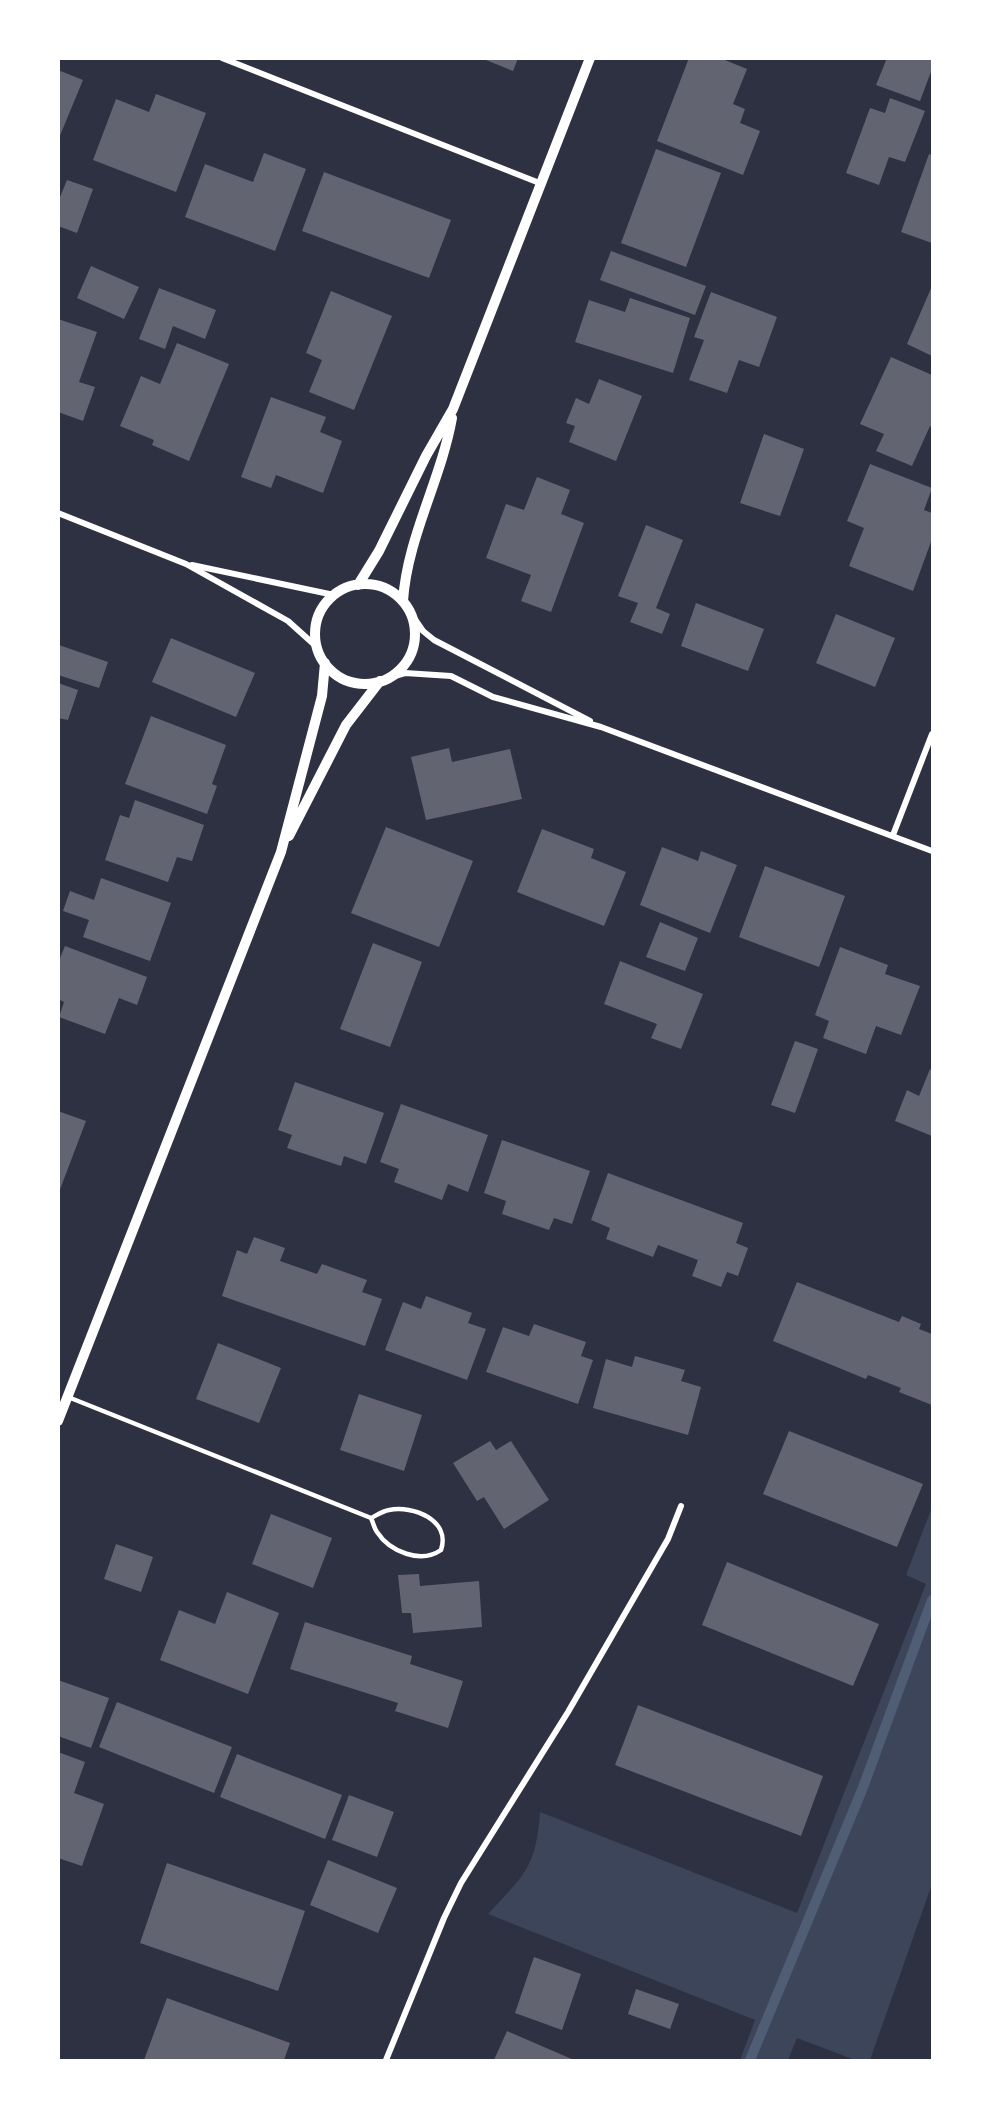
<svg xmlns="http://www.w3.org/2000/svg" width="991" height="2119" viewBox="0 0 991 2119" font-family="Roboto,sans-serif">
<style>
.green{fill:#3c4559}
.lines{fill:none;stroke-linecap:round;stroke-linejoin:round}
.stream{stroke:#4f5d75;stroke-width:10}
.building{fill:#626471}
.service{stroke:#fff;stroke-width:4.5}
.minor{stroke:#fff;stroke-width:6}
.tertiary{stroke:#fff;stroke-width:10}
</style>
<rect width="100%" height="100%" fill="#2d3142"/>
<path class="green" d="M 932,1507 L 932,1884 L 870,2060 L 855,2060 L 797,2038 L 788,2060 L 740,2060 L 755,2020 L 488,1914 C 524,1875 536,1868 540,1812 L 797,1913 L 926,1584 L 906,1575 Z"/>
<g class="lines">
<path class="stream" d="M 750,2060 L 862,1790 L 932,1600"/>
</g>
<path class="building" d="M 481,58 L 518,58 L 513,71 Z
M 689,58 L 720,58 L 747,69 L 733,104 L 745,109 L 740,123 L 760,131 L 743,175 L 657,141 Z
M 887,58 L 932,58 L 932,69 L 920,101 L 876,85 Z
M 58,70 L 83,80 L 59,138 L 58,138 Z
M 156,94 L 206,113 L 176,192 L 93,160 L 116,99 L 149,112 Z
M 890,98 L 925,111 L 905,162 L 889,157 L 879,185 L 846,173 L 870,108 L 885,113 Z
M 656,149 L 721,173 L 686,267 L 621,243 Z
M 264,153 L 306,169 L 275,251 L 185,217 L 205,164 L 253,182 Z
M 929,154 L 932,155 L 932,243 L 901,232 Z
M 324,172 L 451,220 L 429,278 L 302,231 Z
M 67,180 L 93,189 L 77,233 L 58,226 L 58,202 Z
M 611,251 L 706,286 L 695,315 L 600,280 Z
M 91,266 L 139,287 L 124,319 L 77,298 Z
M 932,286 L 932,356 L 907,344 Z
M 159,288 L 216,310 L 205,339 L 173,326 L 165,349 L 139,339 Z
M 331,291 L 392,316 L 354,410 L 309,392 L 322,360 L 306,353 Z
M 711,292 L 777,317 L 759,367 L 739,360 L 727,393 L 689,380 L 704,340 L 694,337 Z
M 630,298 L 690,318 L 673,373 L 575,342 L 589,300 L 625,312 Z
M 58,319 L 97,332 L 79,382 L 95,387 L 83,421 L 58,412 Z
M 177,343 L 229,364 L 189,461 L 152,445 L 154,440 L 120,426 L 141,376 L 160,384 Z
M 891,357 L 932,375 L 932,428 L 930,426 L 912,466 L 876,451 L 884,434 L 860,424 Z
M 599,379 L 642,396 L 616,461 L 569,442 L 575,426 L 566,423 L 576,398 L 589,404 Z
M 271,397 L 326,417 L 320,432 L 342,441 L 323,493 L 276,475 L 271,488 L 241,477 Z
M 764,434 L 804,449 L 780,516 L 740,503 Z
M 870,464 L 932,488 L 924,510 L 932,513 L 932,539 L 913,591 L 849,566 L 864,528 L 847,521 Z
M 537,477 L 570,490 L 561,514 L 584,523 L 551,612 L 521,601 L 531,575 L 486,558 L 506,504 L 524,510 Z
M 646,525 L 683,540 L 656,608 L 670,614 L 662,634 L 630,622 L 638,603 L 618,596 Z
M 696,603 L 764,629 L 748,671 L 681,646 Z
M 836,614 L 895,638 L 875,687 L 816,663 Z
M 171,638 L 255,673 L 236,717 L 152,682 Z
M 59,645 L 108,662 L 99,688 L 58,675 Z
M 58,683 L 78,690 L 68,720 L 58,718 Z
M 151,716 L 226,745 L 212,784 L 217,786 L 207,814 L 125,784 Z
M 449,748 L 452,762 L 510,749 L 522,799 L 426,820 L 411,757 Z
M 135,800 L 204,825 L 192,861 L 177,857 L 168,882 L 105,860 L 120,815 L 129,818 Z
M 386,827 L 473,861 L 439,947 L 351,913 Z
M 542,829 L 594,849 L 591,858 L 626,872 L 604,926 L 517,892 Z
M 662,847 L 698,861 L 701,851 L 737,865 L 710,933 L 640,905 Z
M 765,866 L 845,896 L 819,967 L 739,937 Z
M 101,878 L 171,903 L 150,961 L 83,937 L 89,920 L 63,911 L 70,891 L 94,900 Z
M 660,922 L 698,938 L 685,971 L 646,957 Z
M 373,943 L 422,962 L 390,1047 L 340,1029 Z
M 65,946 L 147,977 L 137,1005 L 119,998 L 105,1034 L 59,1017 L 64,1002 L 58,999 L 58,957 L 60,958 Z
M 840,947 L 888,965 L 885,974 L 920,986 L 901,1035 L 876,1026 L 866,1054 L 823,1038 L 829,1021 L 815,1015 Z
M 620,961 L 703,994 L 681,1049 L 651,1038 L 657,1024 L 604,1004 Z
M 795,1041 L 818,1049 L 795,1113 L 771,1105 Z
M 930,1069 L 932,1071 L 932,1136 L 895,1121 L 907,1090 L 919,1096 Z
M 295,1082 L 384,1113 L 366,1164 L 344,1156 L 341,1166 L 287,1148 L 292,1135 L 278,1130 Z
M 401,1104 L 488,1135 L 468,1192 L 448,1184 L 442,1200 L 394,1182 L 399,1169 L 380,1162 Z
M 58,1111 L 86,1121 L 59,1192 L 58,1192 Z
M 502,1140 L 590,1171 L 572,1224 L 554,1218 L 549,1230 L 502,1214 L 506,1201 L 484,1193 Z
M 608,1173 L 743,1223 L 736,1243 L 748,1248 L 738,1276 L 727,1272 L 721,1287 L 692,1276 L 698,1260 L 658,1245 L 653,1257 L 606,1239 L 610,1228 L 591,1220 Z
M 254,1237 L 285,1248 L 280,1261 L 317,1274 L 322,1264 L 367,1280 L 362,1292 L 382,1299 L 365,1346 L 222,1296 L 237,1250 L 247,1254 Z
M 797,1282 L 899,1322 L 902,1316 L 921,1324 L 919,1329 L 932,1334 L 932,1405 L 899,1392 L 901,1388 L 868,1375 L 866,1379 L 773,1341 Z
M 426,1296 L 472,1313 L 468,1323 L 486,1329 L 467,1380 L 385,1350 L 403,1302 L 421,1309 Z
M 534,1324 L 586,1342 L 581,1356 L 593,1360 L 578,1404 L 486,1372 L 503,1327 L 529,1336 Z
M 218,1343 L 281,1368 L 259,1423 L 196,1399 Z
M 635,1356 L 685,1370 L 681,1381 L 701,1387 L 688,1435 L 593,1408 L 606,1359 L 632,1367 Z
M 359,1394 L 422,1415 L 404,1471 L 340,1450 Z
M 789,1431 L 923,1484 L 897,1547 L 763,1494 Z
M 490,1441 L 496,1450 L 511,1441 L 549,1500 L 504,1529 L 484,1497 L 477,1501 L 453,1463 Z
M 271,1514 L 332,1538 L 313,1588 L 252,1564 Z
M 116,1544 L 153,1557 L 141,1592 L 104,1579 Z
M 727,1562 L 879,1624 L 853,1686 L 702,1625 Z
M 419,1574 L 420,1586 L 479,1581 L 482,1627 L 413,1633 L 411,1613 L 402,1613 L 398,1575 Z
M 227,1592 L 279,1613 L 248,1694 L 160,1660 L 179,1610 L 215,1624 Z
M 305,1622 L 412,1656 L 410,1664 L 463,1681 L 448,1728 L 395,1711 L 398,1703 L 290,1669 Z
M 58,1680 L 109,1698 L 91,1748 L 58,1736 Z
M 117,1702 L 232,1747 L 214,1793 L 99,1747 Z
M 638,1705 L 823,1776 L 801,1836 L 615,1765 Z
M 58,1752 L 85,1762 L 74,1793 L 104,1804 L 82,1866 L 58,1858 Z
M 237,1754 L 342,1795 L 325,1839 L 220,1797 Z
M 349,1795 L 394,1812 L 377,1857 L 332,1840 Z
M 328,1860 L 397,1888 L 378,1933 L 310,1905 Z
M 167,1863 L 305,1911 L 278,1991 L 140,1943 Z
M 534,1957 L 581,1974 L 562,2030 L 515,2013 Z
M 636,1989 L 679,2004 L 670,2029 L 628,2014 Z
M 167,1998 L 290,2043 L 284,2060 L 144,2060 Z
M 507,2031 L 574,2060 L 494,2060 Z"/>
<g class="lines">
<path class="service" d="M 68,1397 L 371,1518 C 373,1522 374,1528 377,1532 C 390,1552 421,1564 441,1550 C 451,1520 413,1505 389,1510 C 383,1511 377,1515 371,1518"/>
<path class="minor" d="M 222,58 L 542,184
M 58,513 L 186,564 L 288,621 L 318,648
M 192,565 L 334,595
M 412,615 L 423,631 L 434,640 L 590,721
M 388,678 L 405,673 L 451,676 L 493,697 L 601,727 L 932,851
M 893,835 L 932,734
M 386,2060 L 444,1918 L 461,1883 L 568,1712 L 668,1539 L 681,1506"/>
<path class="tertiary" d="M315 634a50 50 0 1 1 100 0a50 50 0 1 1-100 0Z
M 358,585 L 379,551 L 426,456 L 453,409 L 590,58
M 403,601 C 407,538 441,480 452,418
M 289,836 L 346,725 L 380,681
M 58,1421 L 281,852 L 322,696 L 325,663"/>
</g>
<rect width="991" height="2119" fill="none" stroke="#ffffff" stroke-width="120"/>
</svg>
